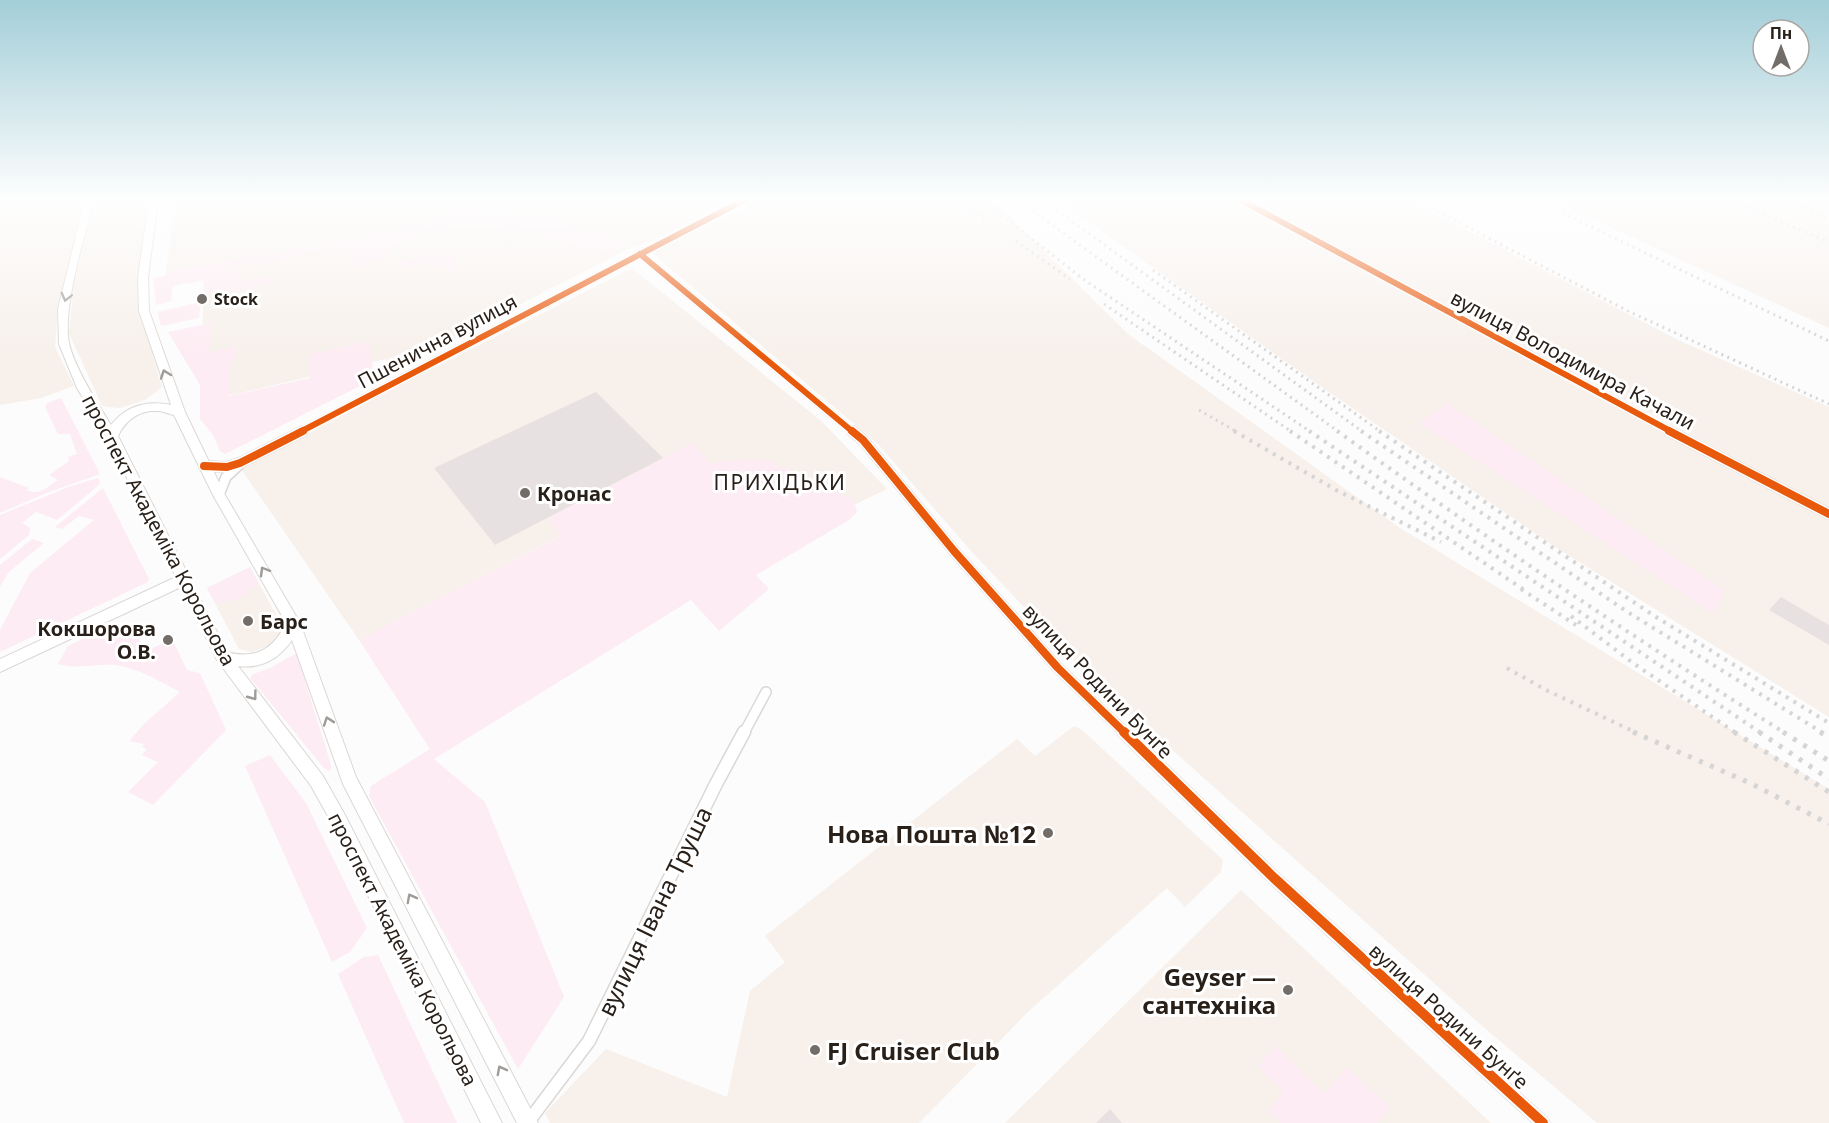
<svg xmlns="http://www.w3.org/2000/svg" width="1829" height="1123" viewBox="0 0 1829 1123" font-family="'Noto Sans',sans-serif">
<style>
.built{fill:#f7f0eb}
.green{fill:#fdecf3}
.building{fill:#e8e1e1}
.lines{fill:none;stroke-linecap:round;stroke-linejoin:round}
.street-far2-casing{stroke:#dbd7d4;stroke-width:9}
.street-far1-casing{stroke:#dbd7d4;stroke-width:12}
.street-casing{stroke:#dbd7d4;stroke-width:15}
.secondary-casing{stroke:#dbd7d4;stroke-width:2}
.street-far2{stroke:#fff;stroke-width:7}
.street-far1{stroke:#fff;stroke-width:9}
.street{stroke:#fff;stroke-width:12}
.secondary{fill:#fff;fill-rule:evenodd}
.rail-far2{stroke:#d6d5d5;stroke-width:3;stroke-dasharray:2 4.5;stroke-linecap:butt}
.rail-far1{stroke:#d6d5d5;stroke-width:4;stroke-dasharray:3 6;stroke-linecap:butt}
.rail{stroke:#d6d5d5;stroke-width:5;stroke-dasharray:4 8;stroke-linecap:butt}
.cycleway-far2-casing{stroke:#fff;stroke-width:9}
.cycleway-far1-casing{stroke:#fff;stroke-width:11}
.cycleway-casing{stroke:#fff;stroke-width:14}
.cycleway-far2{stroke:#e8590c;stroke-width:6}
.cycleway-far1{stroke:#e8590c;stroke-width:8}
.cycleway{stroke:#e8590c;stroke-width:10}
.oneway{stroke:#9f9b98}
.poi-dot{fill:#736d69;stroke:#fff;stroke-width:2}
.labels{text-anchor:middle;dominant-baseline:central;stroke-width:6;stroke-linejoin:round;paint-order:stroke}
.far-poi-label{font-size:16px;font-weight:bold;fill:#29201a;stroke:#fff;text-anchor:start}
.street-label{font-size:20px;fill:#29201a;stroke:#fff}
.poi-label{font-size:20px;font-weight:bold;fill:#29201a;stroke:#fff;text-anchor:start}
.neighbourhood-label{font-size:21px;letter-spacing:1.5px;fill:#29201a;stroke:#fff}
.near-poi-label{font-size:24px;font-weight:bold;fill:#29201a;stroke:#fff;text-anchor:end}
.near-street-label{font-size:24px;fill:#29201a;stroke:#fff}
</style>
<rect width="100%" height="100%" fill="#fcfcfc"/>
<path class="built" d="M 0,199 L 83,199 L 58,306 L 55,347 L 74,386 L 41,398 L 0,405 Z
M 95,199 L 152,199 L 146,226 L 140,313 L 162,387 L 145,400 L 119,408 L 102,406 L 69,333 L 73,289 Z
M 176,199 L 735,199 L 650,242 L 630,248 L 478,326 L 433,346 L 394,355 L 394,357 L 232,395 L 201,388 L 204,265 L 166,272 Z
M 762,199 L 992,199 L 1128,334 L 1400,528 L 1829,789 L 1829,1123 L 1597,1123 L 1481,1025 L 1086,673 L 972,552 L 878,444 L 651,252 Z
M 1056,199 L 1234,199 L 1579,388 L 1829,520 L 1829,717 L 1560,550 L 1326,390 Z
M 1244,199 L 1407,199 L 1678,340 L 1829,407 L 1829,508 Z
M 1549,199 L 1829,199 L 1829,328 Z
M 632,268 L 821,421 L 887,489 L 777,542 L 702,463 L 359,640 L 241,469 L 418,376 Z
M 250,567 L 284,629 L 275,643 L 252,652 L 239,649 L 207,588 Z
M 1074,726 L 1082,730 L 1223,860 L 1221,872 L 1185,907 L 1167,888 L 1029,1011 L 919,1123 L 550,1123 L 545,1113 L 606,1049 L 727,1097 L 750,991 L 785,962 L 765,936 L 1017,739 L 1035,756 Z
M 1241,890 L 1491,1123 L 1005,1123 Z"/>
<path class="green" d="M 458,199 L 485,199 L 490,206 L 493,206 L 495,215 C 538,217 586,226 625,244 L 611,252 L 487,225 L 469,228 L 468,225 L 415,236 L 414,239 L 390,244 L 390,251 L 386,259 L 351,268 L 349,249 L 358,247 L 360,244 L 230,267 L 216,273 L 282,259 L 282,261 L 241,269 L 241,282 L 272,276 L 271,281 L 264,285 L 222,294 L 222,289 L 214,291 L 214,295 L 206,296 L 206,280 L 173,286 L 171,301 L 156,305 L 153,278 L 165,276 L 166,272 C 259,255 355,240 449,220 L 446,203 Z
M 448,253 L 456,254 L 458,266 L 448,271 L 446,264 L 432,267 L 432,264 C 418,260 404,270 391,266 L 396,263 Z
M 201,302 L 199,318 L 161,326 L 157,312 Z
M 212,323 L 209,352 L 237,346 L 235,360 L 229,362 L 229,396 L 310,378 L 310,354 L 369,341 L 374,379 L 225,454 L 220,451 L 213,435 L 200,419 L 200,385 L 168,332 Z
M 478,326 L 393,370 L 389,370 L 386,359 L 394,357 L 394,355 L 433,346 Z
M 61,398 L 100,474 L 49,492 L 0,513 L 0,477 L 29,488 L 27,490 C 39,496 47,487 58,480 L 49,475 L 69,461 L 68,457 L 77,454 L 70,434 L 58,434 L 45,407 L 47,403 Z
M 1447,403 L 1725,591 L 1713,613 L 1419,423 Z
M 694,442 L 709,463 L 735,460 L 767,460 L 854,500 L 857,512 L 849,520 L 756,575 L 769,589 L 719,631 L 691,600 L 434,759 L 485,802 L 564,997 L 518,1069 L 369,796 L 371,786 L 430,749 L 359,640 L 561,536 L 548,518 Z
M 98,478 L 100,484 L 57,520 L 36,512 L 22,523 L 30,528 L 29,535 L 0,559 L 0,515 L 68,487 Z
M 103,488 L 149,579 L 148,582 L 0,652 L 0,630 L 30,573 L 94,520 L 79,516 L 62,529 L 55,527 Z
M 32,539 L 44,543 L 9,572 L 0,587 L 0,565 Z
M 250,567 L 258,583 C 249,596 230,603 215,603 L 207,588 Z
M 95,633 L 137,635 L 144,652 L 172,639 L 187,670 L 200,673 L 226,730 L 153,805 L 128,792 L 158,762 L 142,755 L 147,749 L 142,747 L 144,744 L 129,741 L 144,724 L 180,692 C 160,682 137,667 114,665 C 94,663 79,670 58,664 L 68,646 Z
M 295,654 L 297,655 L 332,768 L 329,771 L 324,768 L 250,678 L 253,674 L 270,668 Z
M 270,755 L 306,803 L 367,928 L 350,952 L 332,962 L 245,766 Z
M 378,955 L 457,1123 L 404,1123 L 338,974 L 364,957 Z
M 1276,1046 L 1324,1094 L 1347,1068 L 1390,1107 L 1377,1123 L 1281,1123 L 1268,1111 L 1283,1092 L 1258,1066 Z"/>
<path class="building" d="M 596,392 L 663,458 L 495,545 L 434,468 Z
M 1781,597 L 1829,625 L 1829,645 L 1769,610 Z
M 1110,1109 L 1122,1123 L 1096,1123 Z"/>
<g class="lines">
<defs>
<path id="street-far2" d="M 1239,199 L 1672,432
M 640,254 L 853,432
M 300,432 L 746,199"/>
<path id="street-far1" d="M 852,431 L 863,440 L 954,551 L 1058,668 L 1125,733
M 1669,431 L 1829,514
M 204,466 L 227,467 L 240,463 L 303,431
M 219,495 L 226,477 L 239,465
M 744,733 L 766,692"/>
<path id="street" d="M 1124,732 L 1274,878 L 1543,1123
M 528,1122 L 589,1041 L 716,784 L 744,732"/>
<path id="secondary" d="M 85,199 L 94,199 C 85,237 62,307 69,343 C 74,367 98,404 111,425 C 126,406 147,400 171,405 L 139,311 L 138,278 L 149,199 L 158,199 L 148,278 L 149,311 L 185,412 L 225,495 L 300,623 L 356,777 L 538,1123 L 517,1123 L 343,784 L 292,640 C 279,659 261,669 238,666 L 323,776 L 345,815 L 502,1123 L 481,1123 L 333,825 L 311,786 L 217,660 L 181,587 L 0,672 L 0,659 L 176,577 L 106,436 L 77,388 L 59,344 L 58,309 ZM 150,411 L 160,411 L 174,415 L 213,495 L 286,623 C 274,649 255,660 227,652 L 118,436 C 125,422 134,414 150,411 Z"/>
</defs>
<use href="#street-far2" class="street-far2-casing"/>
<use href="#street-far1" class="street-far1-casing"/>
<use href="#street" class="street-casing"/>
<use href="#secondary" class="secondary-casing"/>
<use href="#street-far2" class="street-far2"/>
<use href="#street-far1" class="street-far1"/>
<use href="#street" class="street"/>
<use href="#secondary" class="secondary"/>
<path class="rail-far2" d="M 956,199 L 987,221
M 981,199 L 1083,279 L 1311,432
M 1016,199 L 1339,432
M 1041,199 L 1363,432
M 1414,199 L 1628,311 L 1829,404
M 1533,199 L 1829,341
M 1727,199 L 1829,242
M 1782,199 L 1829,219
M 1016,241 L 1070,279
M 1153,270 L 1381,432
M 1104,304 L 1292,432
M 1199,410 L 1237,432"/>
<path class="rail-far1" d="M 1234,431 L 1336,490 L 1441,542
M 1290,431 L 1527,592
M 1309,431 L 1761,733
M 1337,431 C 1484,536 1632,637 1785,733
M 1361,431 L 1626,611 L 1823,733
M 1379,431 L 1656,617 L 1829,723
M 1521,589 L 1576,625
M 1571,616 L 1633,663 L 1736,733
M 1507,668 L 1546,690 L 1637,733"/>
<path class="rail" d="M 1633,732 L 1750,783 L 1829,824
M 1734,732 L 1829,792
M 1759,732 L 1829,779
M 1783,732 L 1829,761
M 1820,732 L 1829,737"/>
<defs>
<path id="cycleway-far2" d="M 1239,199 L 1672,432
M 640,254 L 853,432
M 300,432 L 746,199"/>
<path id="cycleway-far1" d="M 852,431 L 863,440 L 954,551 L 1058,668 L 1125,733
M 1669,431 L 1829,514
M 204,466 L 227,467 L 240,463 L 303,431"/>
<path id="cycleway" d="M 1124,732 L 1274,878 L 1543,1123"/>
</defs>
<use href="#cycleway-far2" class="cycleway-far2-casing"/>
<use href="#cycleway-far1" class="cycleway-far1-casing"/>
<use href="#cycleway" class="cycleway-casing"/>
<use href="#cycleway-far2" class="cycleway-far2"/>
<use href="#cycleway-far1" class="cycleway-far1"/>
<use href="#cycleway" class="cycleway"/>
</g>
<defs><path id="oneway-chevron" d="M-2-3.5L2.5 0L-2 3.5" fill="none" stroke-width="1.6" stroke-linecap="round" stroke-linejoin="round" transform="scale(1.5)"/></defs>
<g class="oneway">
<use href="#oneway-chevron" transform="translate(66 297) rotate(104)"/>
<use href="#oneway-chevron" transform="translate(165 374) rotate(-110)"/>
<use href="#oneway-chevron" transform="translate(264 571) rotate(-120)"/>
<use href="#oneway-chevron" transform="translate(253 696) rotate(53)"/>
<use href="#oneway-chevron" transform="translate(328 721) rotate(-109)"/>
<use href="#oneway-chevron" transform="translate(411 898) rotate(-118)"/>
<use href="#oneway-chevron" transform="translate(501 1070) rotate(-118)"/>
</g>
<linearGradient id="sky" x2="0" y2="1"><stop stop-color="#a3ced8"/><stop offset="0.56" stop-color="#fefefe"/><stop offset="1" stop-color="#fefefe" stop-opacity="0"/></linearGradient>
<rect width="1829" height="356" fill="url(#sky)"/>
<g class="poi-dot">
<circle cx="202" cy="299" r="6"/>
<circle cx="525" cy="493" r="6"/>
<circle cx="248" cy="621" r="6"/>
<circle cx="168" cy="640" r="6"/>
<circle cx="1048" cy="833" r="6"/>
<circle cx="1288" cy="990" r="6"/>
<circle cx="815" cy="1050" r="6"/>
</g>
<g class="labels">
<g class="far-poi-label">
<text x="214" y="299">Stock</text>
</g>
<g class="street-label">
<text transform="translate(437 341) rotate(-28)">Пшенична вулиця</text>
<text transform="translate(1573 360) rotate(28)">вулиця Володимира Качали</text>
<text transform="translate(159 530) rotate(62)">проспект Академіка Корольова</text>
<text transform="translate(1098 681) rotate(46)">вулиця Родини Бунґе</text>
<text transform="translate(403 949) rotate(63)">проспект Академіка Корольова</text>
<text transform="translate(1449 1016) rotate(42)">вулиця Родини Бунґе</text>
</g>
<g class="poi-label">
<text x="537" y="493">Кронас</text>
<text x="260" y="621">Барс</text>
<text x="156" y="628" text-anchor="end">Кокшорова<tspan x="156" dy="23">О.В.</tspan></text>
</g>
<g class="neighbourhood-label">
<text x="780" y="482">ПРИХІДЬКИ</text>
</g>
<g class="near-poi-label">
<text x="1036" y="833">Нова Пошта №12</text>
<text x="1276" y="976">Geyser —<tspan x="1276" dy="28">сантехніка</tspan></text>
<text x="827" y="1050" text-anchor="start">FJ Cruiser Club</text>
</g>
<g class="near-street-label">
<text transform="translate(654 911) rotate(-64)">вулиця Івана Труша</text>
</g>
</g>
<g transform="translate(1781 48)"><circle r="28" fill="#ffffff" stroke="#a9a6a3" stroke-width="1.5"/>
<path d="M0-4.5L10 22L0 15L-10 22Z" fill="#736d69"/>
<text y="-9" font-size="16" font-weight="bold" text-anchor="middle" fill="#29201a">Пн</text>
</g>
</svg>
